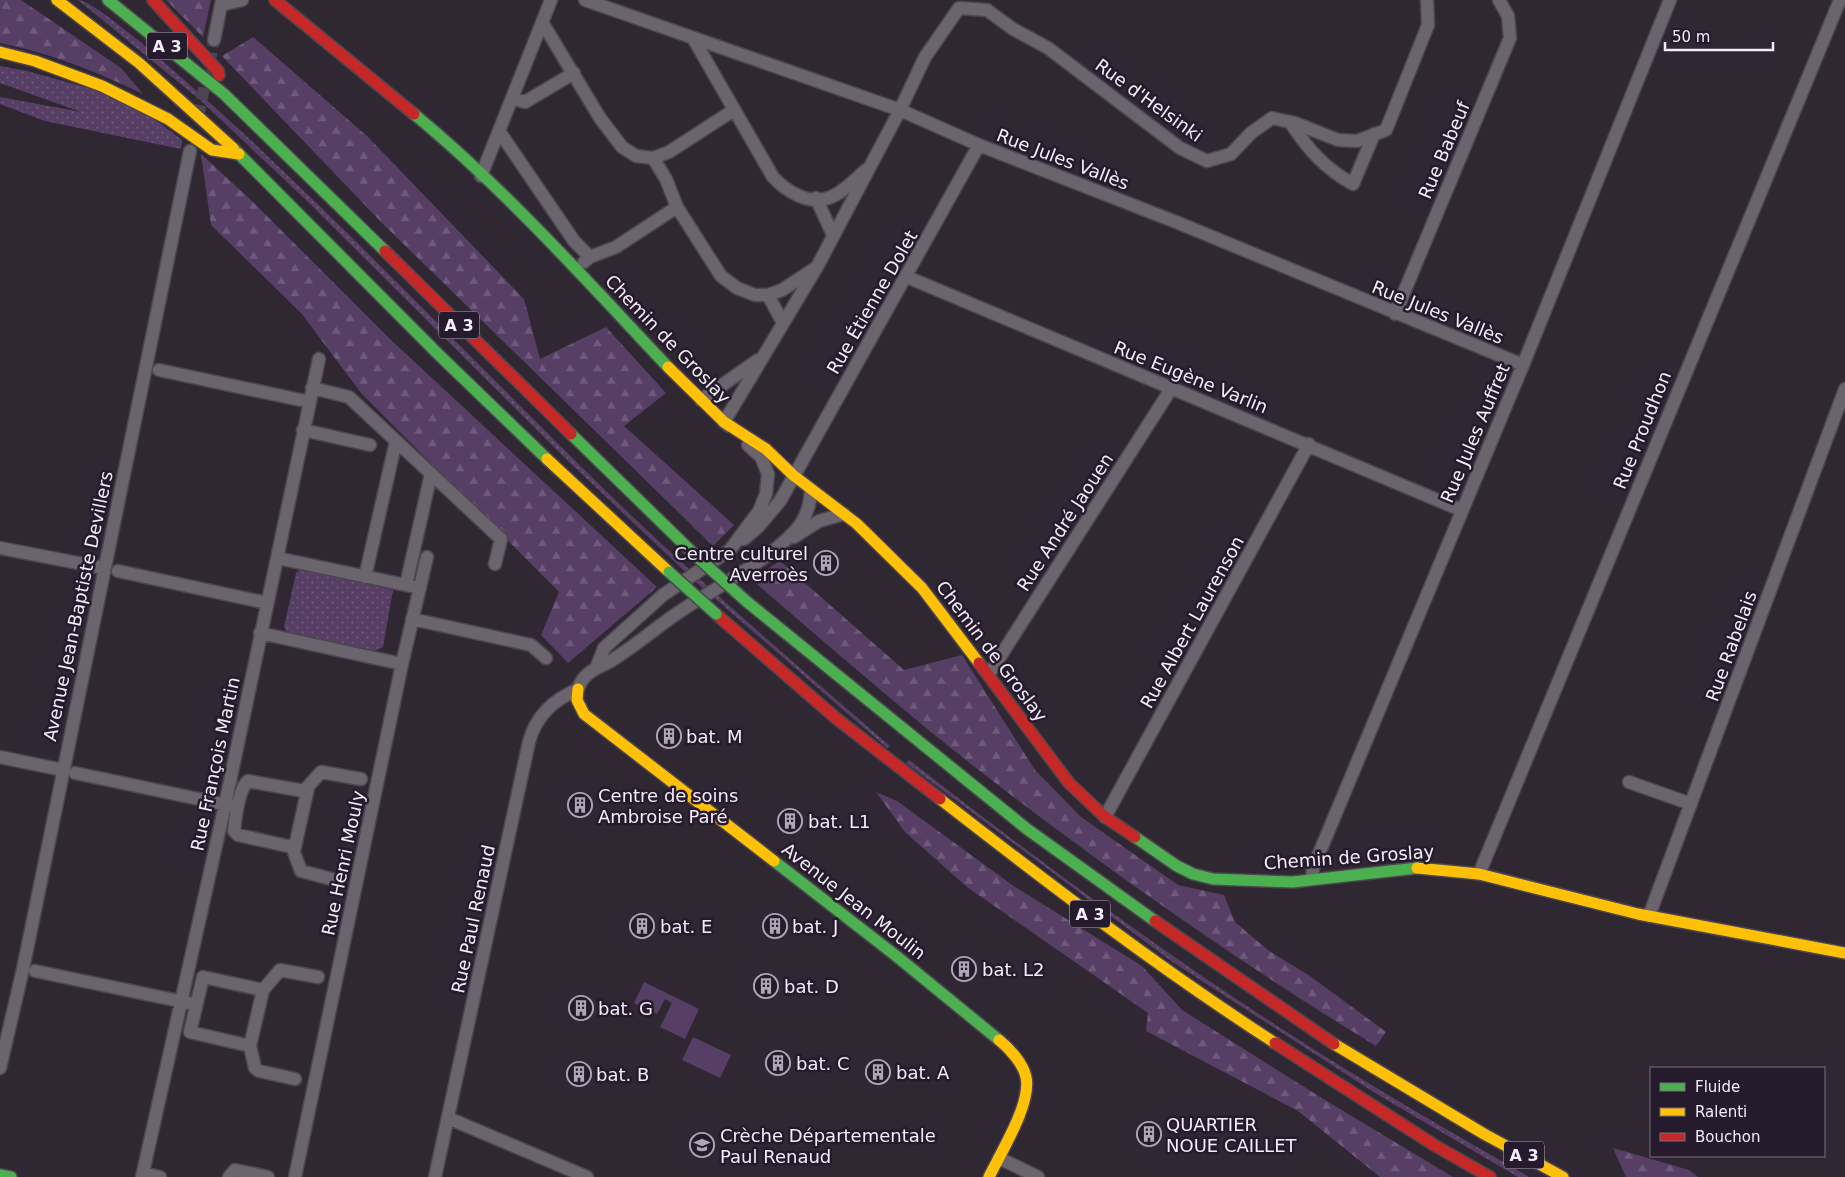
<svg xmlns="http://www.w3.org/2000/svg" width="1845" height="1177" viewBox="0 0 1845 1177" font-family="'DejaVu Sans',sans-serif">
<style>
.grass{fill:url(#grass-dots)}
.forest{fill:url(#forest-firs)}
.green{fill:#573e64}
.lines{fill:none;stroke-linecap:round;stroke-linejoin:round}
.street-tunnel{stroke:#4d4551;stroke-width:12;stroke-dasharray:12 6;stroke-linecap:butt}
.street-casing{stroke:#4b464f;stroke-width:15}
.fast-casing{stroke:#4b464f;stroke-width:14}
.slow-casing{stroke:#4b464f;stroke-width:14}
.jam-casing{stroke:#4b464f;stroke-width:14}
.street{stroke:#6a646d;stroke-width:12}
.fast{stroke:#4caf50;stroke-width:11}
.slow{stroke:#ffc107;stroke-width:11}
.jam{stroke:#c62828;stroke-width:11}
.fast-bridge-casing{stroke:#4b464f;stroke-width:14;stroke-linecap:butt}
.fast-bridge{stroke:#4caf50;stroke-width:11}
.labels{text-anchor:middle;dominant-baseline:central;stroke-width:5;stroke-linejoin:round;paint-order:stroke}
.shield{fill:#261b2c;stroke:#b6adbc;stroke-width:1}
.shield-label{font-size:16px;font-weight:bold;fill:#f4ecf9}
.street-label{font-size:18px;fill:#f4ecf9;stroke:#261b2c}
.poi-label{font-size:18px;fill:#f4ecf9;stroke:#261b2c;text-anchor:start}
</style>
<defs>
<pattern id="grass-dots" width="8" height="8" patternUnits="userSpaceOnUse" patternTransform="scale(1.25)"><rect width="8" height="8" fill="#573e64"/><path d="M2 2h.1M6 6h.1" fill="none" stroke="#705a7b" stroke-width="1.8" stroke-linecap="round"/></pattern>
<pattern id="forest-firs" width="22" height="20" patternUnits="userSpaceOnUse" patternTransform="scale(1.25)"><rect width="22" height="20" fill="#573e64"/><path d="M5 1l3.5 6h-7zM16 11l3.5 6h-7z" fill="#705a7b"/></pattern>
</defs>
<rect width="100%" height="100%" fill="#2f2833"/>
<path class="grass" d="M 78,0 C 99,0 218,110 241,131 C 375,256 501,390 633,517 C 716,596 803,671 890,746 L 887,748 L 696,582 L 566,459 L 308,202 L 199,99 Z
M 0,66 L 27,71 L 128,99 L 182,140 L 181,149 L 45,121 L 0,104 L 0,97 L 81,112 L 0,83 Z
M 301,569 L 393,590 L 383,647 L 375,651 L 287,632 L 284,627 L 296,573 Z
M 909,760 C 1030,854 1153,946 1282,1029 C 1363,1082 1446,1129 1529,1177 L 1518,1177 L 1375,1093 L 1171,961 L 906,763 Z"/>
<path class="forest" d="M 0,0 L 21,0 L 121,68 L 143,94 C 95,71 53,54 0,43 Z
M 166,0 L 211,0 L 203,37 Z
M 253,37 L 367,136 L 524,299 L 540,359 L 606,327 L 666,393 L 624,426 L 734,525 L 713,546 L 384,225 L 222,56 Z
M 201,154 L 251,200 L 391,340 L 657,587 L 568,663 L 541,635 L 559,592 L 361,393 L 302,314 L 211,225 Z
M 780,561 L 904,670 L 962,655 L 1035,770 L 1081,817 L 1178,885 L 1224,895 L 1235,922 L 1269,951 L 1310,976 L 1386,1032 L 1376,1046 C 1248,968 1126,883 1007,792 C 919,725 835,651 751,579 Z
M 876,792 L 897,801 L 1015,887 L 1142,966 L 1182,1010 L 1325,1100 L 1453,1177 L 1380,1177 L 1298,1111 L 1146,1031 L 1148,1013 L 967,887 L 905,832 Z
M 1613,1148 L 1689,1170 L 1698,1177 L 1626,1177 Z"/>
<path class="green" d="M 644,982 L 699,1009 L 685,1039 L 660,1027 L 672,1003 L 665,999 L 657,1014 L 634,1003 Z
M 693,1037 L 731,1055 L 720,1078 L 682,1060 Z"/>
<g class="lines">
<path class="street-tunnel" d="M 198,117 L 214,40"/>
<defs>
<path id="street" d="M 585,0 L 900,110 L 979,145 L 1176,222 L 1523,365
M 221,5 L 242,0
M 542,22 L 600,118 L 622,147 L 636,156 L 653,158 L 666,179 L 677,207 L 721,276 L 737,288 L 755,295 L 768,295 L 783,323
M 693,38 L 773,177 C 786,191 808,205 828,198 C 842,194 855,179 866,170
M 214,40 L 222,0
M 512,98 L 525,102 L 574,73
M 1290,122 C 1307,148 1325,169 1353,184 L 1374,134
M 499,131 L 574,241 L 590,257
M 653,158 L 669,152 L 734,110
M 481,176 L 551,0
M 816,198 L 833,235
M 584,262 L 590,257 L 616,247 L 677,207
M 907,277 L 1461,510
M 768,295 L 782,290 L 814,269
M 1395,314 L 1510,38 L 1508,16 L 1499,0
M 159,370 L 310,402
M 312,388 L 349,397 L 501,539 L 495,564
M 701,400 L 758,360
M 729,426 L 724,422 L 817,267 L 900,110 L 925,57 L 959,8 L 987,10 L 1013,29 L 1048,48 L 1180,148 L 1207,161 L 1231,154 L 1251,133 L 1272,118 L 1295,123 L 1338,140 L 1357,141 L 1386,130 L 1428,25 L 1427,0
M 303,430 L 370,445
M 794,537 L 819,521 L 844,514
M 744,539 L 758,527 L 780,501 L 979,145
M 0,548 L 104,568
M 277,558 L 420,588
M 118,571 L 267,603
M 365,577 L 396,441
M 406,585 L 431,474
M 412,619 L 531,645 L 546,658
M 260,633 L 402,664
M 597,666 L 604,648 L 663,595 L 730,550 L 759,511 L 766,494 L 768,474 L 761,457 L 748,445
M 989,674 L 1171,389
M 0,757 L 63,770
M 75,773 L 232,806
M 1629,782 L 1691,804
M 1105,817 L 1309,444
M 294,851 L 308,788
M 1479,874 L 1840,0
M 1312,879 L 1313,868 L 1523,365 L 1670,0
M 339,881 L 301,871 L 292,847 L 238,835 L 234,831 C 235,819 239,788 248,781 L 304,791 L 321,772 L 361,779
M 1649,916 L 1845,389
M 35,971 L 189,1003
M 250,1046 L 263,990
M 0,1068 L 23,969 L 190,151
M 295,1079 L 259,1071 L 255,1068 L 250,1046 L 190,1032 L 203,977 L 263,990 L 280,970 L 318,977
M 448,1118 L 587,1177
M 999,1158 L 1038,1177
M 143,1173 L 160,1177
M 142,1177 L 225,805 L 319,359
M 229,1177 L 235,1170 L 268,1177
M 295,1177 L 402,664 L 427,557
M 435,1177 L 529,742 C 536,715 554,700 578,689 C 584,670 600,668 614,659 C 637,644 657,627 679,612 C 713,589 777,556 800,525 C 808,513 810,503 811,490"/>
<path id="fast" d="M 108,0 L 224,94 L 385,251
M 414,114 C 506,190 586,280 668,367
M 233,148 L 437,353 L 547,459
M 571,434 L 695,555
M 746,601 L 1027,829 L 1155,921
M 1135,837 L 1177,866 L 1193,874 L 1213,879 L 1293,882 L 1417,868
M 774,861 L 895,955 L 999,1040
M 0,1175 L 11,1177"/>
<path id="slow" d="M 57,0 L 139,63 L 233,148
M 0,52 L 35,61 L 102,86 L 168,119 L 212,150 L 239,154
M 668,367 L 724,422 L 766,449 L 793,475 L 857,524 L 922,588 L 979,663
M 547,459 L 669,572
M 578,689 L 577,700 L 584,714 L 774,861
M 940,799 C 1049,884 1159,968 1275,1043
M 1417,868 L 1479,874 L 1638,914 L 1845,953
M 1334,1044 L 1484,1134 L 1563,1177
M 989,1177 C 1001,1152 1032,1103 1026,1077 C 1023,1063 1009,1048 999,1040"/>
<path id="jam" d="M 153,0 L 218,71 L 219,75
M 275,0 L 414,114
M 385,251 L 571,434
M 716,614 L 837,719 L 940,799
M 979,663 L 1069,783 L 1105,817 L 1135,837
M 1155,921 L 1334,1044
M 1275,1043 L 1434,1145 L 1490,1177"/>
</defs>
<use href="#street" class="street-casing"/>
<use href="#fast" class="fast-casing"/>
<use href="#slow" class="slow-casing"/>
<use href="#jam" class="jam-casing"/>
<use href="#street" class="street"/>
<use href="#fast" class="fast"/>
<use href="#slow" class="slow"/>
<use href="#jam" class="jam"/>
<defs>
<path id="fast-bridge" d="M 695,555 L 746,601
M 669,572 L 716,614"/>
</defs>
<use href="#fast-bridge" class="fast-bridge-casing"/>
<use href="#fast-bridge" class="fast-bridge"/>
</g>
<defs>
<symbol id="building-ring" viewBox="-11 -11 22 22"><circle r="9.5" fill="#261b2c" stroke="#afa7b4" stroke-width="1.5"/><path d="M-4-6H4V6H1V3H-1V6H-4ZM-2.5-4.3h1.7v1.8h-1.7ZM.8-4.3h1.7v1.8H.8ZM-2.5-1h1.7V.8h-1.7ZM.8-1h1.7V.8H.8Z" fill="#afa7b4"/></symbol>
<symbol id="school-ring" viewBox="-11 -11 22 22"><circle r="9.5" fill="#261b2c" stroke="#afa7b4" stroke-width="1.5"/><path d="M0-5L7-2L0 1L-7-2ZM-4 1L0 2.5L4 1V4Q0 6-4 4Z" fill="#afa7b4"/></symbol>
</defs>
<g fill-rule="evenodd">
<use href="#building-ring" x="812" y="549" width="28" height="28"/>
<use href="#building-ring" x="655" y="722" width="28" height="28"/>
<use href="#building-ring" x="566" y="791" width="28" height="28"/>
<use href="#building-ring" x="776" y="807" width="28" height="28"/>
<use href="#building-ring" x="628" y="912" width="28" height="28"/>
<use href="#building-ring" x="761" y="912" width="28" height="28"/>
<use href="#building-ring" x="950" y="955" width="28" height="28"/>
<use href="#building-ring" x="752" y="972" width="28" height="28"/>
<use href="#building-ring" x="567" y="994" width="28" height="28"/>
<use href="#building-ring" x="764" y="1049" width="28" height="28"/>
<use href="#building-ring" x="864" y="1058" width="28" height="28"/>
<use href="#building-ring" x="565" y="1060" width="28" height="28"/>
<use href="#building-ring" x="1135" y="1120" width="28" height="28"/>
<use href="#school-ring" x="688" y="1131" width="28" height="28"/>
</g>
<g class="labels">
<g class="shield">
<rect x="147" y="32.5" width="40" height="27" rx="4"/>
<rect x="439" y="311.5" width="40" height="27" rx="4"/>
<rect x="1070" y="900.5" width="40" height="27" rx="4"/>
<rect x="1504" y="1141.5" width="40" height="27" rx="4"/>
</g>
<g class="shield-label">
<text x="167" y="46">A 3</text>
<text x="459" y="325">A 3</text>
<text x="1090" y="914">A 3</text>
<text x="1524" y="1155">A 3</text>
</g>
<g class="street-label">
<text transform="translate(1149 100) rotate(36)">Rue d'Helsinki</text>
<text transform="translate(1444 150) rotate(-67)">Rue Babeuf</text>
<text transform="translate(1063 159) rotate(21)">Rue Jules Vallès</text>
<text transform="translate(872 302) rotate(-60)">Rue Étienne Dolet</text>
<text transform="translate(1438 312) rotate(22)">Rue Jules Vallès</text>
<text transform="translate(668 339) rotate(46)">Chemin de Groslay</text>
<text transform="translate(1191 377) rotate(22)">Rue Eugène Varlin</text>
<text transform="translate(1642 430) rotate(-68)">Rue Proudhon</text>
<text transform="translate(1475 433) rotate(-67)">Rue Jules Auffret</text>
<text transform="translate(1065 522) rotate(-57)">Rue André Jaouen</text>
<text transform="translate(78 606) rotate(-78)">Avenue Jean-Baptiste Devillers</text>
<text transform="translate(1192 622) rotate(-61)">Rue Albert Laurenson</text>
<text transform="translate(1731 646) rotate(-70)">Rue Rabelais</text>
<text transform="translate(992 651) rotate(53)">Chemin de Groslay</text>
<text transform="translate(215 764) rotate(-78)">Rue François Martin</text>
<text transform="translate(1349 857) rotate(-4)">Chemin de Groslay</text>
<text transform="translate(343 863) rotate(-78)">Rue Henri Mouly</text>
<text transform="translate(854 901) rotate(38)">Avenue Jean Moulin</text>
<text transform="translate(473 919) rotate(-78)">Rue Paul Renaud</text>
</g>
<g class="poi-label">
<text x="808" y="553" text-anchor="end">Centre culturel<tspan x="808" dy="21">Averroès</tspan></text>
<text x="686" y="736">bat. M</text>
<text x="598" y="795">Centre de soins<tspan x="598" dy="21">Ambroise Paré</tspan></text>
<text x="808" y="821">bat. L1</text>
<text x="660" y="926">bat. E</text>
<text x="792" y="926">bat. J</text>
<text x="982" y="969">bat. L2</text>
<text x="784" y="986">bat. D</text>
<text x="598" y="1008">bat. G</text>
<text x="796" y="1063">bat. C</text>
<text x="896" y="1072">bat. A</text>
<text x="596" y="1074">bat. B</text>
<text x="1166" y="1124">QUARTIER<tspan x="1166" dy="21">NOUE CAILLET</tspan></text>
<text x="720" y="1135">Crèche Départementale<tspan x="720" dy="21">Paul Renaud</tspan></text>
</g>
</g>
<rect x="1650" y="1067" width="175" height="90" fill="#261b2c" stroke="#786f7e"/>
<rect x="1660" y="1083" width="25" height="8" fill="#4caf50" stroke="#786f7e"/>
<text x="1695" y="1092" font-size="15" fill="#f4ecf9">Fluide</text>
<rect x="1660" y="1108" width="25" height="8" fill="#ffc107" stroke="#786f7e"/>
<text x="1695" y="1117" font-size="15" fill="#f4ecf9">Ralenti</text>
<rect x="1660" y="1133" width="25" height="8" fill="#c62828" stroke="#786f7e"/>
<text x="1695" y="1142" font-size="15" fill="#f4ecf9">Bouchon</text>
<path d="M1665 42v8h108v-8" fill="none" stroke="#f4ecf9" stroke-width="2.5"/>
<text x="1672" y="42" font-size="15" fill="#f4ecf9" stroke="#261b2c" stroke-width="4" paint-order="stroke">50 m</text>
</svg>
